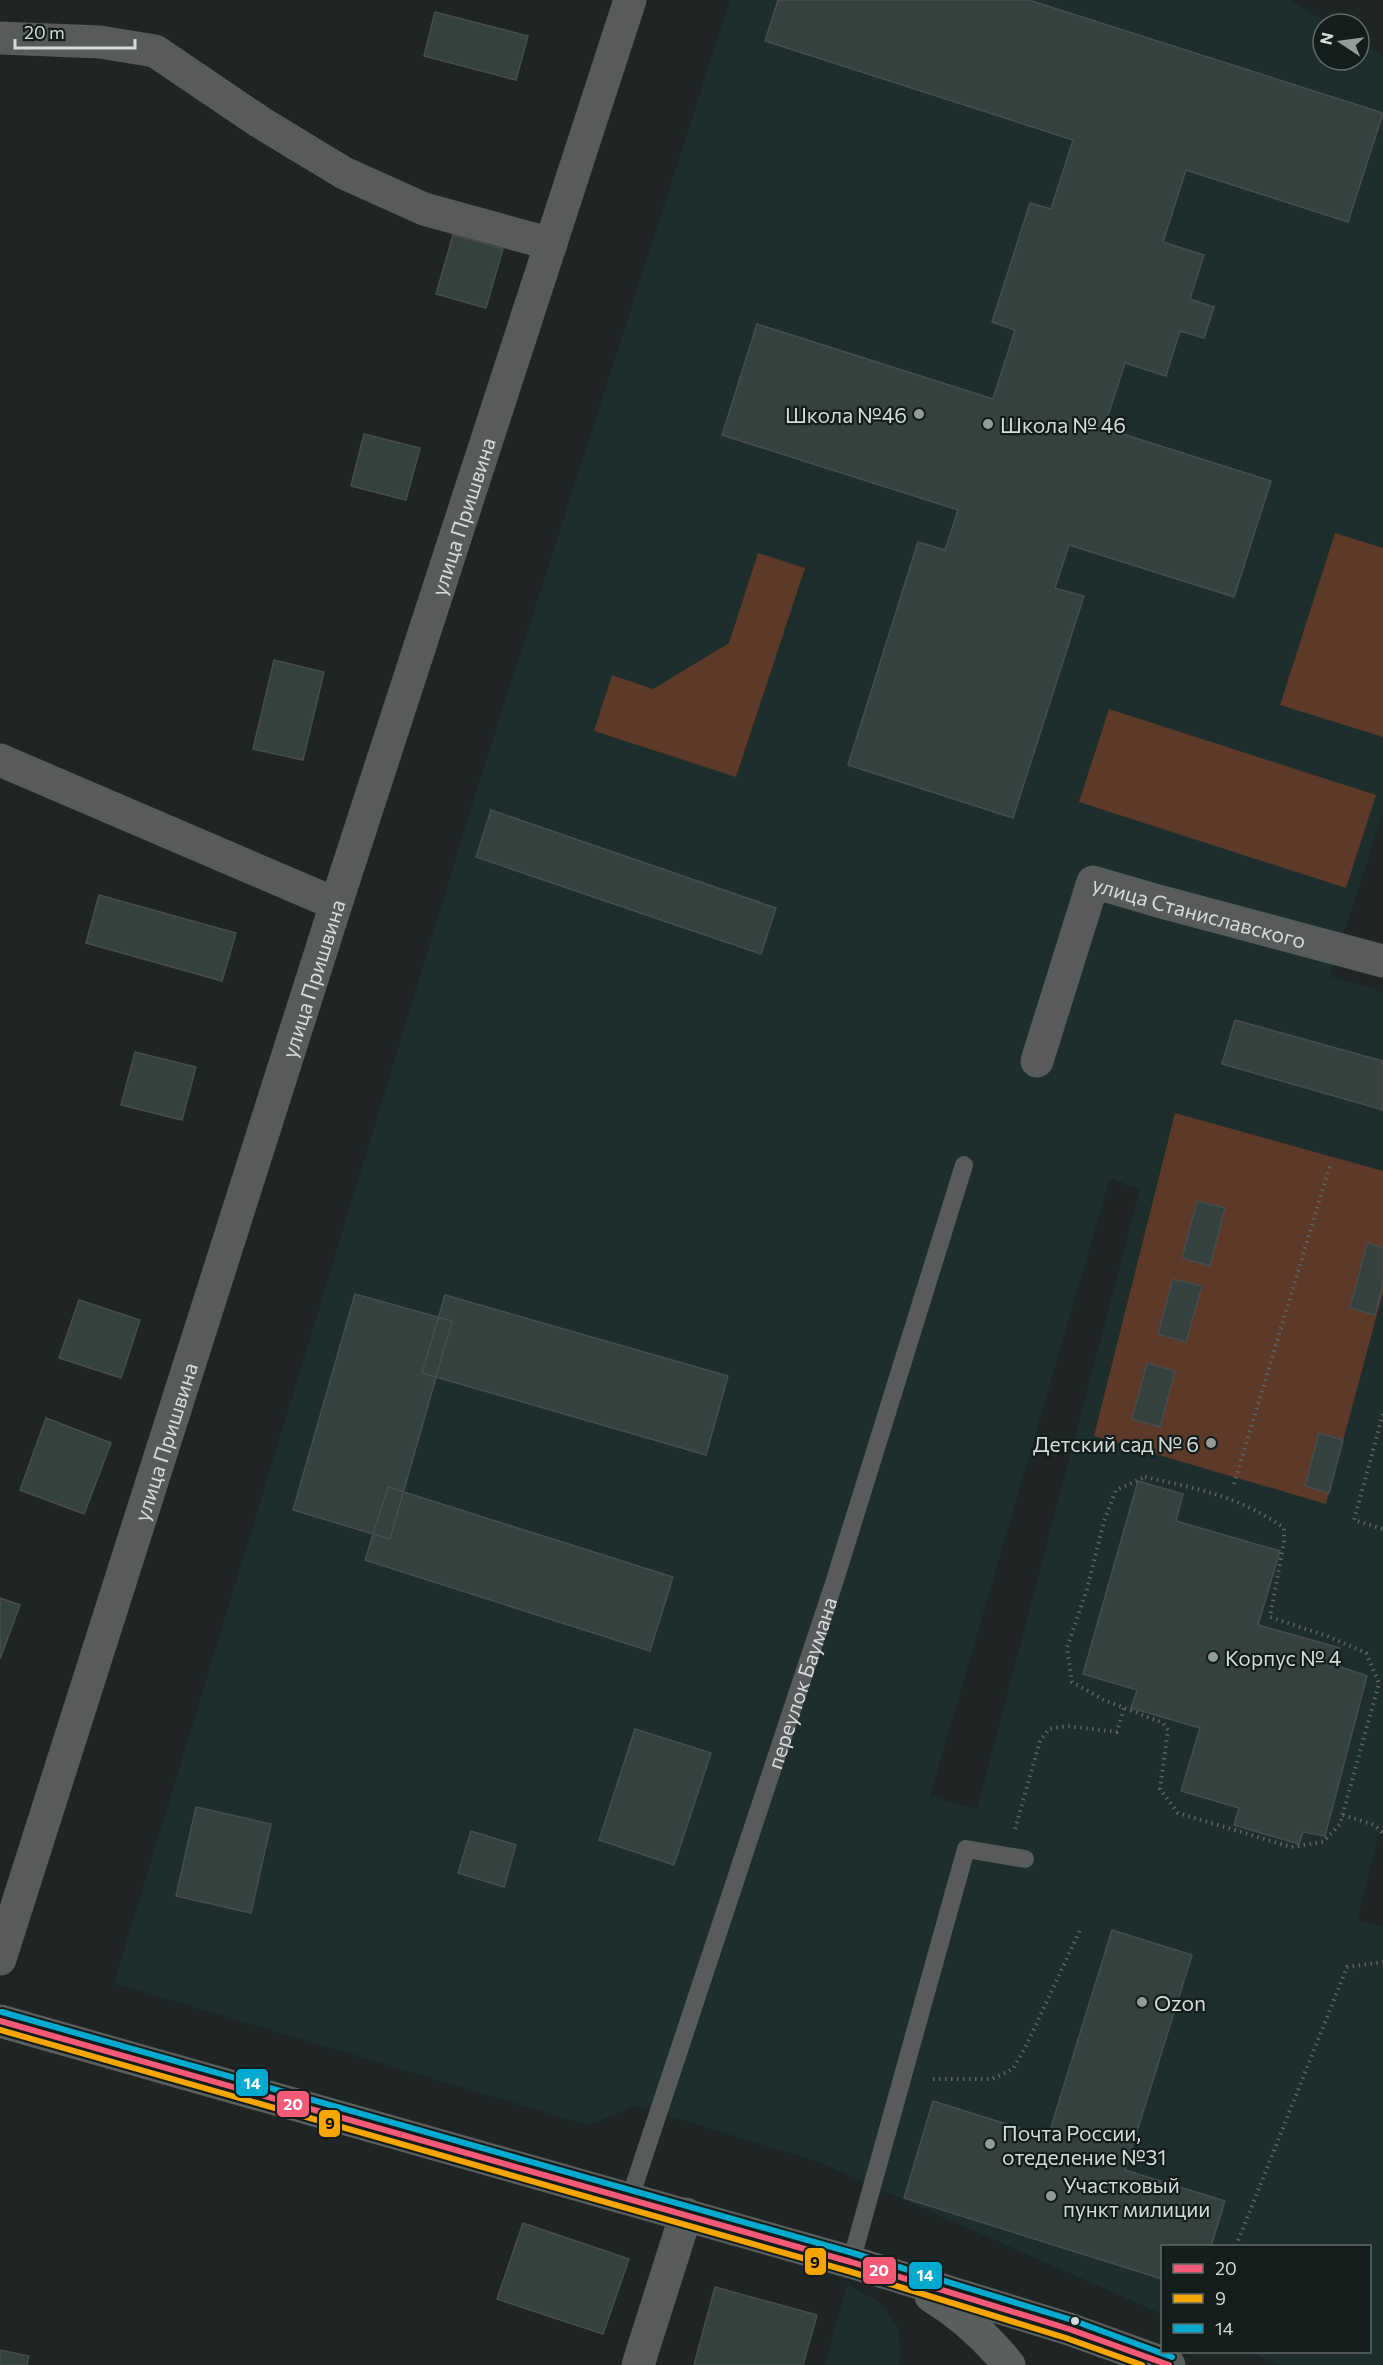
<svg xmlns="http://www.w3.org/2000/svg" width="1383" height="2365" viewBox="0 0 1383 2365" font-family="Commissioner,sans-serif">
<style>
.built{fill:#1d2e2c;fill-rule:evenodd}
.green{fill:#5c3928}
.building{fill:#35413f;stroke:#474c4c;stroke-width:1.5}
.lines{fill:none;stroke-linecap:round;stroke-linejoin:round}
.path{stroke:#606362;stroke-width:4;stroke-dasharray:1.5 4.5;stroke-linecap:butt}
.lane{stroke:#595b5b;stroke-width:18}
.street{stroke:#595b5b;stroke-width:33}
.secondary{stroke:#5a5e5d;stroke-width:33}
.bus-1-casing{stroke:#131d1b;stroke-width:10}
.bus-2-casing{stroke:#131d1b;stroke-width:10}
.bus-3-casing{stroke:#131d1b;stroke-width:10}
.bus-1{stroke:#f75a77;stroke-width:6}
.bus-2{stroke:#f7a600;stroke-width:6}
.bus-3{stroke:#00a9ce;stroke-width:6}
.poi-dot{fill:#959b9a;stroke:#131d1b;stroke-width:2}
.bus-dot{fill:#d4dbda;stroke:#131d1b;stroke-width:2}
.labels{text-anchor:middle;dominant-baseline:central;stroke-width:4.5;stroke-linejoin:round;paint-order:stroke}
.poi-label{font-size:21px;fill:#d4dbda;stroke:#131d1b;text-anchor:start}
.street-label{font-size:21px;fill:#d4dbda;stroke:#131d1b}
.line-badge{stroke:#131d1b;stroke-width:2}
.badge-label{font-size:16px;text-anchor:middle;font-weight:bold;fill:#fff}
.pale-badge-label{font-size:16px;text-anchor:middle;font-weight:bold;fill:#111}
</style>
<rect width="100%" height="100%" fill="#1f2424"/>
<path class="built" d="M 730,0 L 1290,0 L 1330,24 L 1323,24 L 1323,60 L 1359,60 L 1359,41 L 1383,56 L 1383,813 L 1330,976 L 1383,992 L 1383,1834 L 1379,1833 L 1357,1920 L 1383,1927 L 1383,2365 L 1280,2365 L 1249,2352 L 1370,2352 L 1370,2246 L 1162,2246 L 1162,2314 L 816,2161 L 637,2106 L 588,2125 L 114,1983 L 477,789 ZM 1110,1178 L 1140,1190 L 977,1809 L 930,1796 Z
M 847,2284 L 879,2302 L 898,2328 L 901,2356 L 899,2365 L 825,2365 Z"/>
<path class="green" d="M 1335,533 L 1383,548 L 1383,737 L 1280,705 Z
M 758,553 L 805,568 L 736,777 L 594,731 L 612,675 L 653,689 L 729,643 Z
M 1109,709 L 1376,795 L 1346,888 L 1079,802 Z
M 1175,1113 L 1383,1171 L 1383,1292 L 1326,1504 L 1094,1436 Z"/>
<path class="building" d="M 778,0 L 1029,0 L 1383,113 L 1348,222 L 1186,170 L 1163,242 L 1204,255 L 1190,299 L 1214,307 L 1204,338 L 1180,331 L 1166,376 L 1125,363 L 1104,428 L 1271,481 L 1234,597 L 1069,545 L 1055,588 L 1084,596 L 1013,818 L 848,765 L 918,542 L 945,550 L 958,510 L 722,435 L 757,324 L 993,399 L 1015,330 L 992,322 L 1030,203 L 1051,209 L 1073,140 L 765,41 Z
M 435,12 L 528,36 L 516,80 L 424,56 Z
M 453,235 L 503,249 L 486,308 L 436,294 Z
M 364,434 L 420,448 L 406,500 L 351,486 Z
M 274,660 L 324,672 L 303,760 L 253,749 Z
M 491,810 L 776,908 L 761,954 L 476,857 Z
M 99,895 L 236,933 L 222,981 L 86,943 Z
M 1235,1020 L 1383,1061 L 1383,1110 L 1222,1064 Z
M 135,1052 L 196,1067 L 182,1120 L 121,1105 Z
M 1197,1201 L 1225,1208 L 1210,1266 L 1182,1258 Z
M 1367,1243 L 1383,1248 L 1383,1284 L 1375,1315 L 1350,1308 Z
M 1173,1279 L 1202,1286 L 1186,1342 L 1158,1334 Z
M 355,1294 L 452,1321 L 390,1539 L 293,1510 Z
M 445,1295 L 728,1376 L 706,1455 L 422,1373 Z
M 79,1300 L 140,1320 L 121,1378 L 59,1358 Z
M 1147,1363 L 1175,1371 L 1160,1427 L 1132,1419 Z
M 46,1418 L 111,1443 L 84,1514 L 20,1490 Z
M 1319,1433 L 1343,1440 L 1329,1493 L 1305,1486 Z
M 1138,1481 L 1183,1494 L 1176,1521 L 1280,1551 L 1258,1625 L 1340,1648 L 1335,1665 L 1367,1676 L 1325,1836 L 1303,1832 L 1299,1844 L 1234,1825 L 1239,1808 L 1181,1791 L 1200,1728 L 1131,1708 L 1137,1690 L 1083,1674 Z
M 388,1487 L 673,1577 L 650,1651 L 365,1560 Z
M 0,1598 L 20,1605 L 0,1659 Z
M 635,1729 L 711,1753 L 674,1865 L 599,1840 Z
M 196,1807 L 271,1824 L 251,1913 L 176,1896 Z
M 471,1831 L 516,1845 L 504,1887 L 458,1873 Z
M 1112,1930 L 1192,1955 L 1125,2170 L 1225,2201 L 1211,2246 L 1162,2246 L 1162,2279 L 904,2198 L 933,2101 L 1048,2137 Z
M 523,2223 L 629,2259 L 603,2334 L 497,2299 Z
M 715,2287 L 817,2315 L 803,2365 L 694,2365 Z
M 0,2350 L 29,2356 L 27,2365 L 0,2365 Z"/>
<g class="lines">
<path class="path" d="M 1383,1414 L 1354,1520 L 1383,1529
M 1145,1477 C 1198,1489 1239,1496 1284,1528 L 1284,1542 L 1270,1617 L 1327,1636 L 1366,1653 L 1379,1683 L 1340,1824 L 1323,1842 L 1291,1847 L 1178,1813 L 1160,1789 L 1168,1730 L 1163,1723 L 1104,1700 L 1072,1682 L 1067,1648 L 1087,1589 L 1104,1521 L 1116,1490 Z
M 1234,1484 L 1331,1162
M 1343,1815 L 1374,1825 L 1383,1833
M 1015,1829 L 1040,1741 L 1049,1729 L 1067,1726 L 1117,1732 L 1124,1708
M 933,2079 L 992,2079 L 1013,2069 L 1026,2046 L 1081,1928
M 1236,2246 L 1347,1967 L 1383,1962"/>
<g class="lane">
<path id="s1" d="M 630,2198 L 835,1580 L 964,1165"/>
<path d="M 851,2262 L 966,1849 L 1025,1859"/>
</g>
<g class="street">
<path d="M 0,38 L 100,42 L 155,51 L 260,122 L 344,173 L 424,209 L 551,244"/>
<path d="M 0,760 L 336,904"/>
<path id="s2" d="M 1037,1061 L 1093,882 L 1158,901 L 1383,961"/>
<path id="s3" d="M 0,1959 L 336,904 L 630,0"/>
<path d="M 638,2365 L 686,2214"/>
</g>
<path class="secondary" d="M 0,2021 L 851,2262 L 1069,2329 L 1169,2365
M 931,2296 C 961,2314 987,2338 1009,2365"/>
<defs>
<path id="bus-1" d="M 0,2021 L 851,2262 L 1069,2329 L 1169,2365"/>
<path id="bus-2" d="M 0,2030 L 848,2271 L 1066,2338 L 1142,2365"/>
<path id="bus-3" d="M 2,2012 L 853,2253 L 1072,2320 L 1172,2357"/>
</defs>
<use href="#bus-1" class="bus-1-casing"/>
<use href="#bus-2" class="bus-2-casing"/>
<use href="#bus-3" class="bus-3-casing"/>
<use href="#bus-1" class="bus-1"/>
<use href="#bus-2" class="bus-2"/>
<use href="#bus-3" class="bus-3"/>
</g>
<g class="poi-dot">
<circle cx="919" cy="414" r="6"/>
<circle cx="988" cy="424" r="6"/>
<circle cx="1211" cy="1443" r="6"/>
<circle cx="1213" cy="1657" r="6"/>
<circle cx="1142" cy="2002" r="6"/>
<circle cx="990" cy="2144" r="6"/>
<circle cx="1051" cy="2196" r="6"/>
</g>
<circle class="bus-dot" cx="1075" cy="2321" r="5"/>
<g class="labels">
<g class="poi-label">
<text x="907" y="414" text-anchor="end">Школа №46</text>
<text x="1000" y="424">Школа № 46</text>
<text x="1199" y="1443" text-anchor="end">Детский сад № 6</text>
<text x="1225" y="1657">Корпус № 4</text>
<text x="1154" y="2002">Ozon</text>
<text x="1002" y="2132">Почта России,<tspan x="1002" dy="24">отеделение №31</tspan></text>
<text x="1063" y="2184">Участковый<tspan x="1063" dy="24">пункт милиции</tspan></text>
</g>
<g class="street-label">
<text stroke="none"><textPath href="#s3" startOffset="1515">улица Пришвина</textPath></text>
<text stroke="none"><textPath href="#s2" startOffset="298">улица Станиславского</textPath></text>
<text stroke="none"><textPath href="#s3" startOffset="1029">улица Пришвина</textPath></text>
<text stroke="none"><textPath href="#s3" startOffset="543">улица Пришвина</textPath></text>
<text stroke="none"><textPath href="#s1" startOffset="543">переулок Баумана</textPath></text>
</g>
</g>
<g class="line-badge">
<rect x="235" y="2068" width="34" height="29" rx="6" fill="#00a9ce"/>
<rect x="276" y="2090" width="34" height="28" rx="6" fill="#f75a77"/>
<rect x="318" y="2109" width="23" height="29" rx="6" fill="#f7a600"/>
<rect x="804" y="2247" width="23" height="29" rx="6" fill="#f7a600"/>
<rect x="862" y="2256" width="35" height="29" rx="6" fill="#f75a77"/>
<rect x="908" y="2261" width="35" height="29" rx="6" fill="#00a9ce"/>
</g>
<g class="badge-label">
<text x="252" y="2089">14</text>
<text x="293" y="2110">20</text>
<text x="879" y="2276">20</text>
<text x="925" y="2281">14</text>
</g>
<g class="pale-badge-label">
<text x="330" y="2129">9</text>
<text x="815" y="2268">9</text>
</g>
<rect x="1161" y="2245" width="210" height="108" fill="#131d1b" stroke="#606967" stroke-width="1.5"/>
<rect x="1173" y="2264" width="30" height="9" fill="#f75a77" stroke="#606967" stroke-width="1.5"/>
<text x="1215" y="2275" font-size="18" fill="#d4dbda">20</text>
<rect x="1173" y="2294" width="30" height="9" fill="#f7a600" stroke="#606967" stroke-width="1.5"/>
<text x="1215" y="2305" font-size="18" fill="#d4dbda">9</text>
<rect x="1173" y="2324" width="30" height="9" fill="#00a9ce" stroke="#606967" stroke-width="1.5"/>
<text x="1215" y="2335" font-size="18" fill="#d4dbda">14</text>
<g transform="translate(1341 42) rotate(283)"><circle r="28" fill="#131d1b" stroke="#606967" stroke-width="1.5"/>
<path d="M0-4.5L10 22L0 15L-10 22Z" fill="#959b9a"/>
<text y="-9" font-size="16" font-weight="bold" text-anchor="middle" fill="#d4dbda">N</text>
</g>
<path d="M15 39v9h120v-9" fill="none" stroke="#d4dbda" stroke-width="3"/>
<text x="24" y="39" font-size="18" fill="#d4dbda" stroke="#131d1b" stroke-width="4.5" paint-order="stroke">20 m</text>
</svg>
